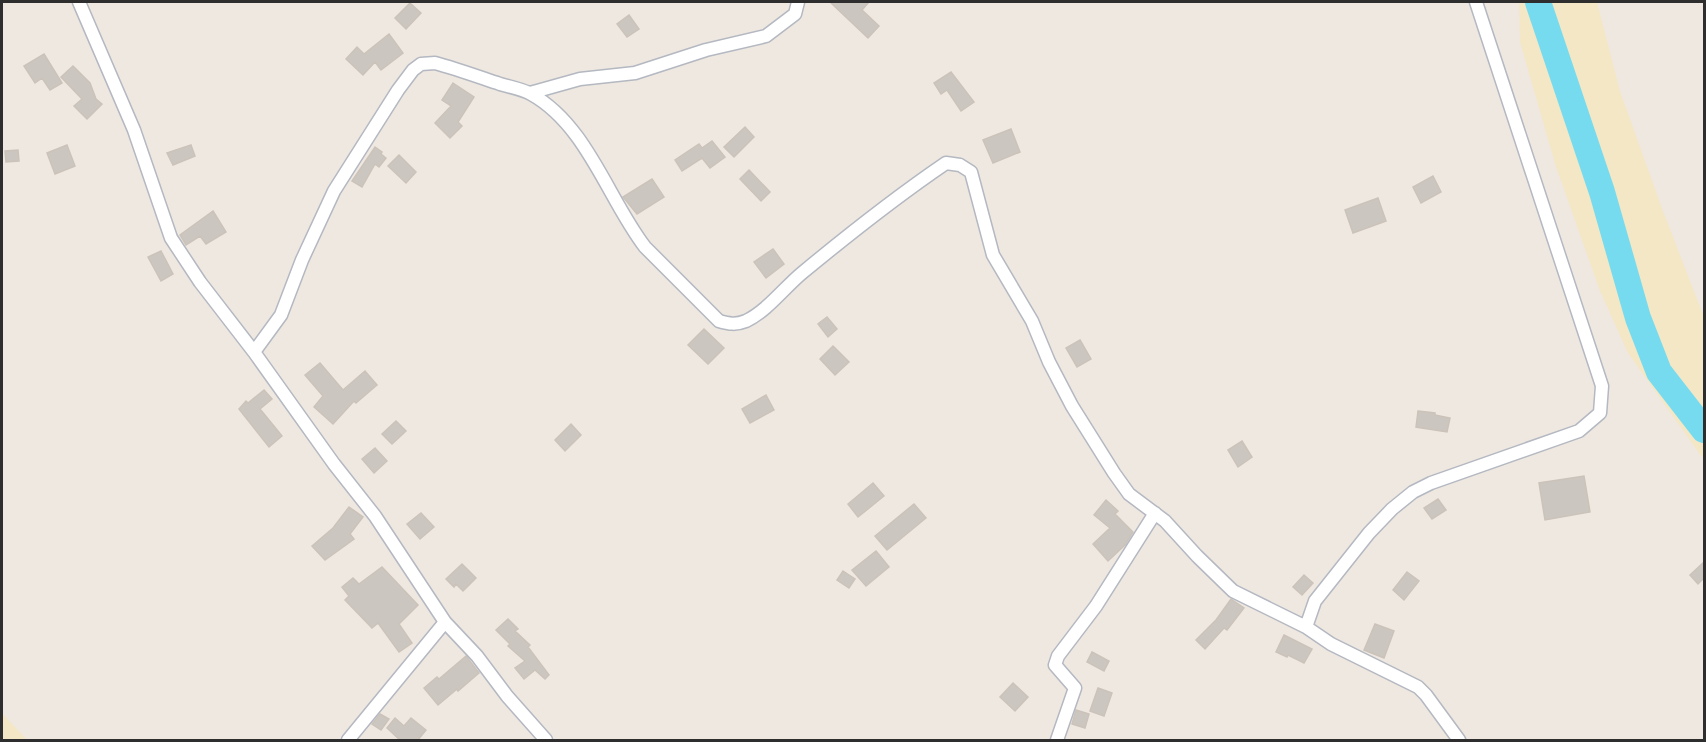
<svg xmlns="http://www.w3.org/2000/svg" width="1706" height="742" viewBox="0 0 1706 742" font-family="'Work Sans',sans-serif">
<style>
.sand{fill:#f3e7c5}
.lines{fill:none;stroke-linecap:round;stroke-linejoin:round}
.river{stroke:#76dbef;stroke-width:26}
.building{fill:#cbc6bf;stroke:#cbc3ba;stroke-width:1.5}
.minor-casing{stroke:#b4b8c1;stroke-width:15}
.minor{stroke:#fff;stroke-width:12}
</style>
<rect width="100%" height="100%" fill="#efe8e1"/>
<path class="sand" d="M 1519,2 L 1597,2 L 1620,91 L 1663,211 L 1704,317 L 1704,458 L 1701,456 L 1628,353 L 1600,291 L 1556,167 L 1520,42 Z
M 2,713 L 27,740 L 2,740 Z"/>
<g class="lines">
<path class="river" d="M 1538,2 L 1602,192 L 1638,318 L 1659,372 L 1704,430"/>
</g>
<path class="building" d="M 830,2 L 869,2 L 862,10 L 879,26 L 868,38 Z
M 410,3 L 421,13 L 406,29 L 395,18 Z
M 629,15 L 639,29 L 627,37 L 617,24 Z
M 389,34 L 403,53 L 381,70 L 375,62 L 363,75 L 346,59 L 357,47 L 364,54 Z
M 44,54 L 62,83 L 50,90 L 42,78 L 35,83 L 24,66 Z
M 73,66 L 90,83 L 96,99 L 102,104 L 87,119 L 74,106 L 82,99 L 61,77 Z
M 951,72 L 974,102 L 961,111 L 947,90 L 941,94 L 934,83 Z
M 453,83 L 474,97 L 458,122 L 462,126 L 450,138 L 435,123 L 451,106 L 442,100 Z
M 745,127 L 754,137 L 734,157 L 724,147 Z
M 1011,129 L 1020,152 L 993,163 L 983,140 Z
M 712,141 L 725,157 L 710,168 L 702,158 L 682,171 L 675,160 L 699,144 L 702,148 Z
M 67,145 L 75,166 L 55,174 L 47,153 Z
M 191,145 L 195,156 L 173,165 L 167,153 Z
M 375,147 L 382,152 L 381,154 L 386,158 L 379,167 L 375,164 L 362,187 L 352,181 Z
M 18,150 L 19,161 L 6,162 L 5,151 Z
M 399,155 L 416,172 L 406,183 L 388,166 Z
M 749,170 L 770,192 L 761,201 L 740,179 Z
M 1433,176 L 1441,192 L 1421,203 L 1413,187 Z
M 652,179 L 664,197 L 637,214 L 623,197 Z
M 1378,198 L 1386,221 L 1353,233 L 1345,210 Z
M 213,211 L 226,232 L 206,244 L 200,236 L 186,245 L 180,235 Z
M 773,249 L 784,264 L 766,278 L 754,262 Z
M 161,251 L 173,274 L 161,281 L 148,257 Z
M 827,317 L 837,329 L 828,337 L 818,324 Z
M 704,329 L 724,348 L 708,364 L 688,345 Z
M 1080,340 L 1091,359 L 1077,367 L 1066,348 Z
M 833,346 L 849,362 L 835,375 L 820,359 Z
M 320,363 L 343,390 L 365,371 L 377,385 L 356,403 L 354,401 L 333,424 L 314,407 L 323,396 L 305,375 Z
M 264,390 L 272,399 L 260,409 L 282,436 L 269,447 L 239,409 L 246,401 L 248,403 Z
M 766,395 L 774,410 L 750,423 L 742,409 Z
M 1418,411 L 1435,413 L 1435,415 L 1450,418 L 1447,432 L 1416,427 Z
M 396,421 L 406,431 L 392,444 L 382,434 Z
M 571,424 L 581,435 L 565,451 L 555,440 Z
M 1242,441 L 1252,457 L 1238,467 L 1228,450 Z
M 375,448 L 387,461 L 374,473 L 362,459 Z
M 1584,476 L 1590,512 L 1545,520 L 1539,483 Z
M 873,483 L 884,496 L 858,517 L 848,504 Z
M 1438,499 L 1446,510 L 1432,519 L 1424,508 Z
M 1106,500 L 1118,511 L 1115,514 L 1133,532 L 1125,545 L 1108,561 L 1093,544 L 1110,528 L 1094,515 Z
M 914,504 L 926,518 L 887,550 L 875,536 Z
M 349,507 L 363,517 L 350,534 L 354,539 L 325,560 L 312,546 L 333,528 Z
M 421,513 L 434,527 L 420,539 L 407,524 Z
M 876,551 L 889,567 L 866,586 L 852,570 Z
M 1704,562 L 1704,578 L 1698,584 L 1690,575 Z
M 462,564 L 476,578 L 463,591 L 456,584 L 454,587 L 446,579 Z
M 382,567 L 418,605 L 399,624 L 412,643 L 399,652 L 378,623 L 372,628 L 345,600 L 349,596 L 342,587 L 353,578 L 359,584 Z
M 843,571 L 855,579 L 849,588 L 837,580 Z
M 1407,572 L 1419,581 L 1404,600 L 1393,590 Z
M 1304,575 L 1313,583 L 1302,595 L 1293,587 Z
M 1231,599 L 1244,608 L 1227,630 L 1224,628 L 1205,649 L 1196,640 L 1216,620 Z
M 508,619 L 518,629 L 515,631 L 530,645 L 528,647 L 549,675 L 545,679 L 535,670 L 524,679 L 515,668 L 525,661 L 508,646 L 510,644 L 496,630 Z
M 1375,624 L 1394,631 L 1384,658 L 1364,650 Z
M 1284,635 L 1312,649 L 1304,663 L 1288,655 L 1287,657 L 1276,652 Z
M 1092,652 L 1109,661 L 1104,671 L 1087,662 Z
M 466,656 L 479,673 L 458,691 L 457,689 L 438,705 L 424,688 L 437,677 L 439,679 Z
M 1013,683 L 1028,697 L 1015,711 L 1000,697 Z
M 1098,688 L 1112,693 L 1104,716 L 1090,711 Z
M 1076,710 L 1089,714 L 1085,728 L 1072,724 Z
M 380,714 L 389,719 L 381,730 L 372,724 Z
M 395,718 L 404,726 L 411,718 L 426,730 L 417,741 L 401,741 L 387,728 Z"/>
<g class="lines">
<defs>
<path id="minor" d="M 79,2 L 134,130 L 171,238 L 200,282 L 254,352 L 334,464 L 375,516 L 445,622 L 477,656 L 507,696 L 546,740
M 530,93 L 580,79 L 635,73 L 706,50 L 766,36 L 795,14 L 798,2
M 254,352 L 281,315 L 302,260 L 334,191 L 398,90 L 413,70 L 421,64 L 435,63 C 457,69 479,77 500,84 C 510,87 522,89 531,94 C 587,125 608,199 645,247 L 719,321 C 729,324 736,325 746,321 C 767,311 784,288 802,273 C 848,235 896,197 946,163 L 960,165 L 971,172 L 993,255 L 1032,321 L 1049,362 L 1072,406 L 1114,473 L 1129,494 L 1165,521 L 1197,556 L 1233,591 L 1306,627
M 348,740 L 445,622
M 1057,740 L 1075,688 L 1055,665 L 1058,656 L 1096,606 L 1155,513
M 1459,740 L 1426,695 L 1418,687 L 1331,644 L 1306,627 L 1315,601 L 1369,533 L 1392,509 L 1413,492 L 1431,483 L 1579,431 L 1600,413 L 1602,386 L 1476,2"/>
</defs>
<use href="#minor" class="minor-casing"/>
<use href="#minor" class="minor"/>
</g>
<rect width="1706" height="742" fill="none" stroke="#2e2e2e" stroke-width="6"/>
</svg>
